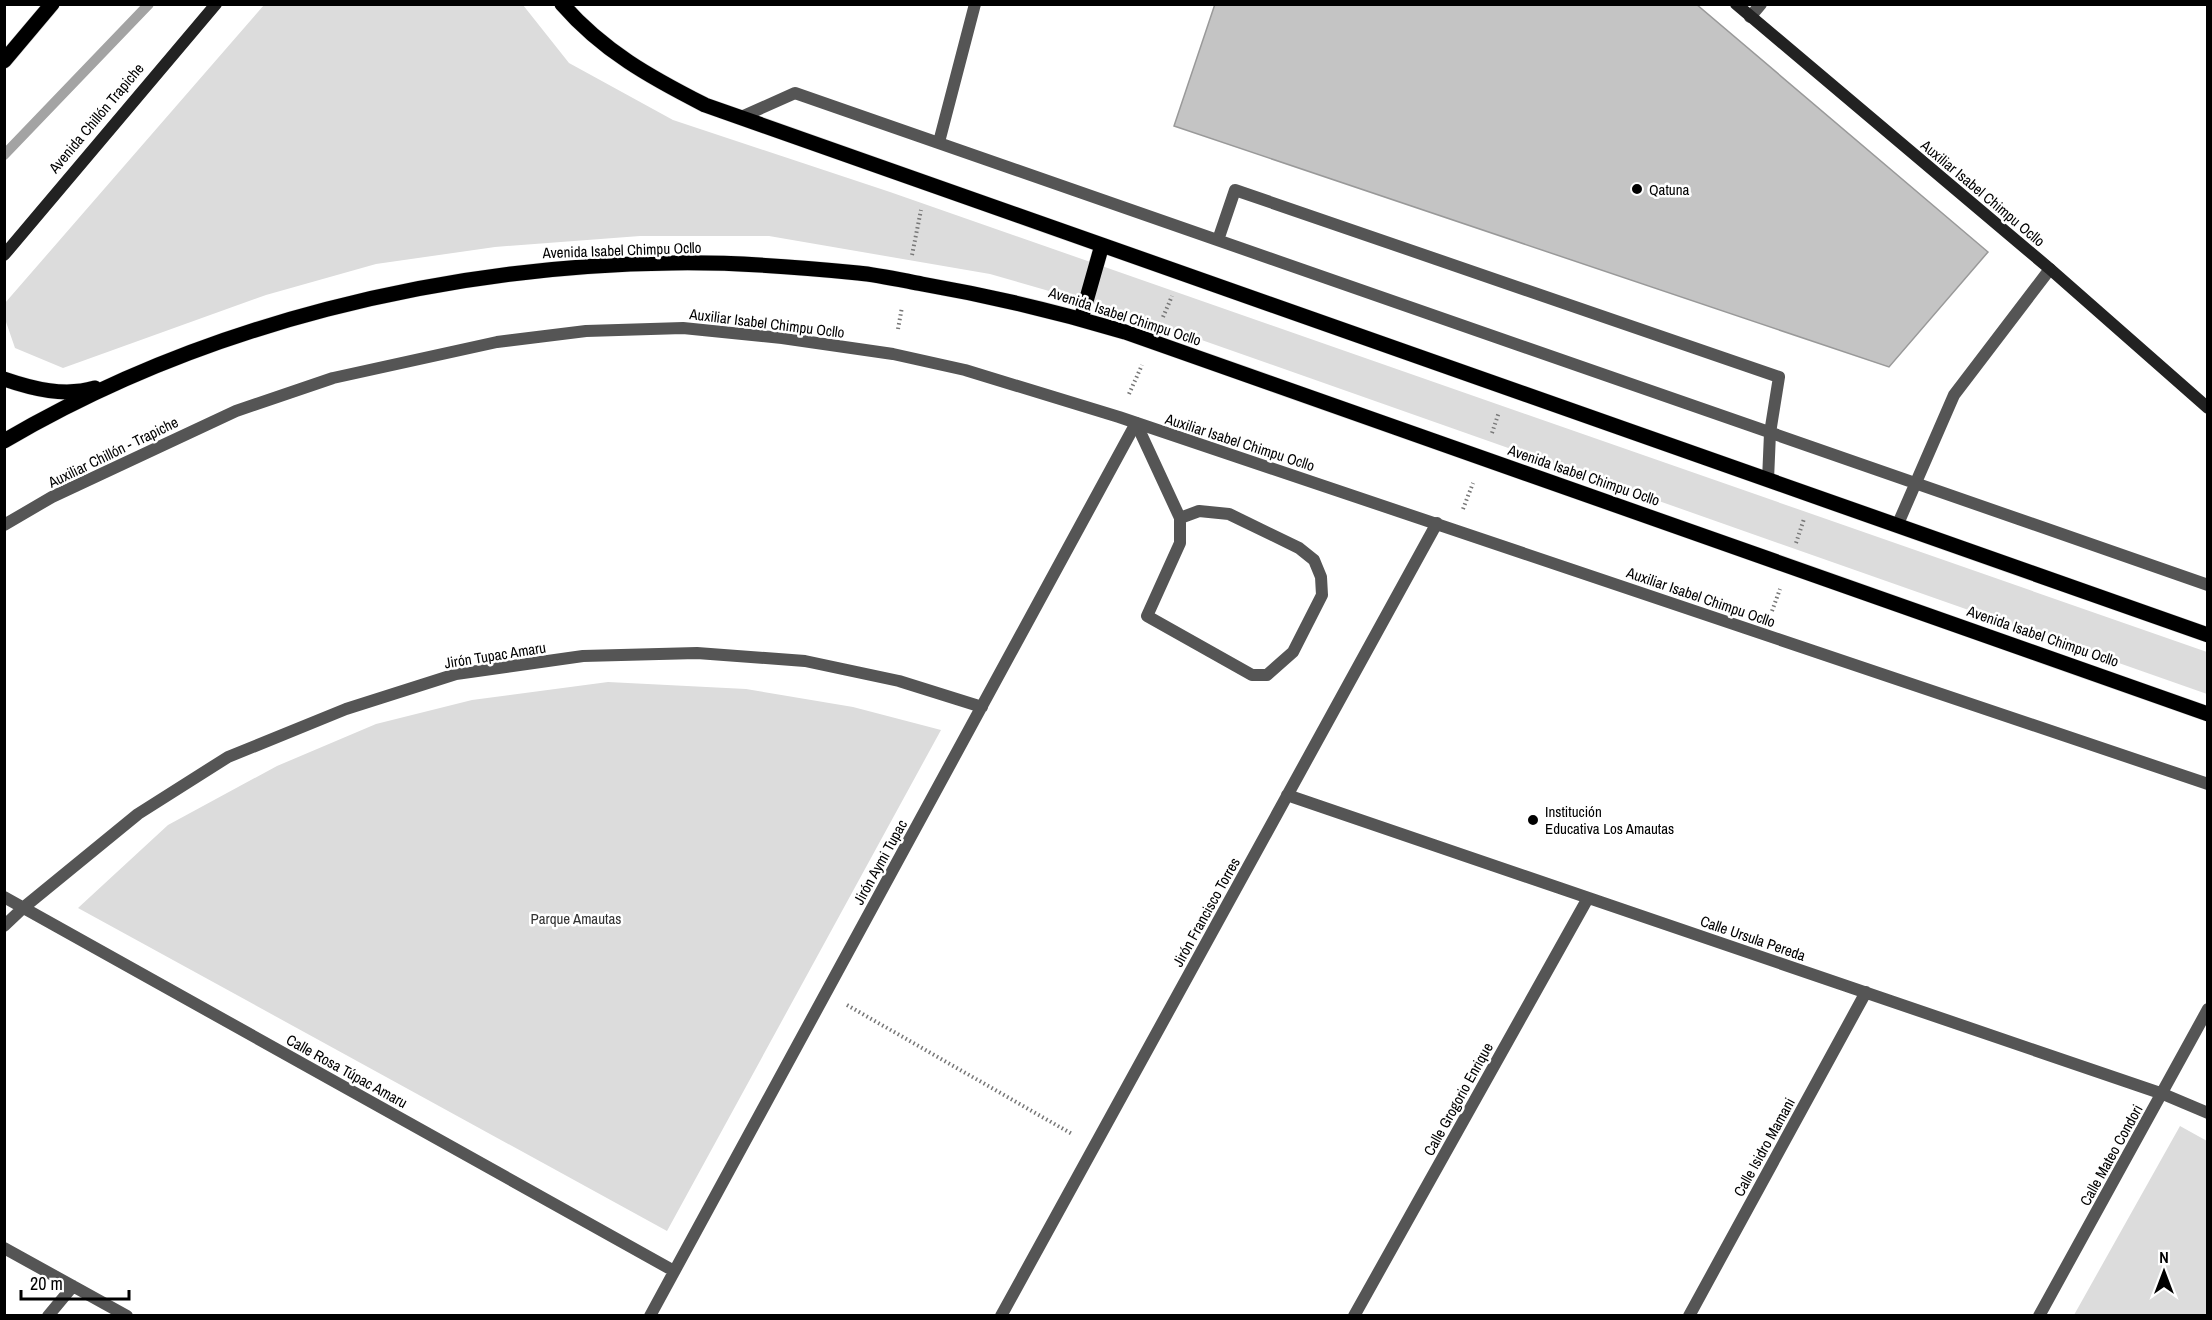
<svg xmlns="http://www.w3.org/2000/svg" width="2212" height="1320" viewBox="0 0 2212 1320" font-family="'Archivo Narrow',sans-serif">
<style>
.green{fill:#dcdcdc}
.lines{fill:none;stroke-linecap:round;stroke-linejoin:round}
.stream{stroke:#a3a3a3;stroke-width:10}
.building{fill:#c4c4c4;stroke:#999;stroke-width:1.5}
.primary-casing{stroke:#dbdbdb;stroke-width:16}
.path{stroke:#777;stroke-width:4;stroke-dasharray:1.5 3;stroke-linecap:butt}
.lane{stroke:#555;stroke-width:12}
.street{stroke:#555;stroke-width:12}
.secondary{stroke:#222;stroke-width:12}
.primary{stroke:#000;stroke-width:15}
.poi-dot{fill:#000;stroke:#fff;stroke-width:2}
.labels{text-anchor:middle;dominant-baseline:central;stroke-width:5;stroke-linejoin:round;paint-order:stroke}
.street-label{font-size:15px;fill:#000;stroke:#fff}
.poi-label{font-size:15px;fill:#000;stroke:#fff;text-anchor:start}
.park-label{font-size:15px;fill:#333;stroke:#fff}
</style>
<rect width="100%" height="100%" fill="#fff"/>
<path class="green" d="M 264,5 L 523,5 L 569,63 L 673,120 L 890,192 L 2207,652 L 2207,694 L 1122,312 L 990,274 L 769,236 L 640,236 L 495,247 L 376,264 L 266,295 L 63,368 L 15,348 L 5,319 L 5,303 Z
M 608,682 L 746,689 L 853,707 L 941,730 L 667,1231 L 78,908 L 168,825 L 277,766 L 376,724 L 472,700 Z
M 2180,1126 L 2207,1141 L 2207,1315 L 2074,1315 Z"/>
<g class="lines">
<path class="stream" d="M 4,155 L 149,4"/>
</g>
<path class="building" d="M 1215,4 L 1696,4 L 1988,252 L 1889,367 L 1174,126 Z"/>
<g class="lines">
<defs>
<path id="primary" d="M 562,4 C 603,51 650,77 705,105 L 2208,635
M 4,61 L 52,4
M 1081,319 L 1102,245
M 4,379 C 33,389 65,397 95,388
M 4,441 C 203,324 443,266 672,263 C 731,262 799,267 858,273 C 879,275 901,280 922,284 C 991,296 1058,312 1125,332 L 2208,714"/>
</defs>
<use href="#primary" class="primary-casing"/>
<path class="path" d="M 912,255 L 921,210
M 1163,317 L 1172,296
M 898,329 L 902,307
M 1129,394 L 1142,365
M 1492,433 L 1499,412
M 1463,509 L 1473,483
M 1796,543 L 1804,519
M 1772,611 L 1780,589
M 847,1005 L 1072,1134"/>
<path class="lane" d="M 739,118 L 795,93 L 2208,585
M 939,142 L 975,4
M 1218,240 L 1235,190 L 1779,377 L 1770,433 L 1768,480
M 1136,423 L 1180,518 L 1180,543 L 1147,616 L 1252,675 L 1267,675 L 1293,652 L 1322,595 L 1321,577 L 1314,560 L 1299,548 L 1229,514 L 1199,511 L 1180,518
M 1897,526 L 1954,395 L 2050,269"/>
<path class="street" d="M 1750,17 L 1761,4
M 4,525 L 52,497 L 236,411 L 333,378 L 497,342 L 586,331 L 683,328 L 782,338 L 893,354 L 965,370 L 1119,417 L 2208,784
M 1287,795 L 2163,1094 L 2208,1113
M 4,897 L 674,1271
M 4,926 L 23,908 L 138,814 L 228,757 L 346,709 L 456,674 L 583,656 L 697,653 L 805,661 L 899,681 L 982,707
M 4,1248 L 127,1316
M 48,1316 L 73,1286
M 650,1316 L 1136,423
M 1001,1316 L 1437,523
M 1354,1316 L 1588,898
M 1689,1316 L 1866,992
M 2039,1316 L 2208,1009"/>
<path class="secondary" d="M 1736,4 L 2050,269 L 2208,408
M 4,255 L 216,4"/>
<use href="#primary" class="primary"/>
</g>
<g class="poi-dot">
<circle cx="1637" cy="189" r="6"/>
<circle cx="1533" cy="820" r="6"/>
</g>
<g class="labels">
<g class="street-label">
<text transform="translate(96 118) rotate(-50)">Avenida Chillón Trapiche</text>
<text transform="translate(1983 193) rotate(40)">Auxiliar Isabel Chimpu Ocllo</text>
<text transform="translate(622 250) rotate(-2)">Avenida Isabel Chimpu Ocllo</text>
<text transform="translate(1125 316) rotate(18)">Avenida Isabel Chimpu Ocllo</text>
<text transform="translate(767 323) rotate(7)">Auxiliar Isabel Chimpu Ocllo</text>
<text transform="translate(1240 442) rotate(18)">Auxiliar Isabel Chimpu Ocllo</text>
<text transform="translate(113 452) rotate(-26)">Auxiliar Chillón - Trapiche</text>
<text transform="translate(1584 475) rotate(19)">Avenida Isabel Chimpu Ocllo</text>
<text transform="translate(1701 597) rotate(19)">Auxiliar Isabel Chimpu Ocllo</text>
<text transform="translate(2043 636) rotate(19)">Avenida Isabel Chimpu Ocllo</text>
<text transform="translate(495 655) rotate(-9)">Jirón Tupac Amaru</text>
<text transform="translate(880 862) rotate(-61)">Jirón Aymi Tupac</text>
<text transform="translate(1206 912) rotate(-61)">Jirón Francisco Torres</text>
<text transform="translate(1753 938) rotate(19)">Calle Ursula Pereda</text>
<text transform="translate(347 1071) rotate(29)">Calle Rosa Túpac Amaru</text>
<text transform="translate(1458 1099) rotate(-61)">Calle Grogorio Enrique</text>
<text transform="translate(1764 1147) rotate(-61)">Calle Isidro Mamani</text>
<text transform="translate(2111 1155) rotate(-61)">Calle Mateo Condori</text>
</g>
<g class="poi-label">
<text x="1649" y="189">Qatuna</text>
<text x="1545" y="811">Institución<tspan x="1545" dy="17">Educativa Los Amautas</tspan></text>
</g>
<g class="park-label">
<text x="576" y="918">Parque Amautas</text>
</g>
</g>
<rect width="2212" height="1320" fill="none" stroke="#000000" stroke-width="12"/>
<g transform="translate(2164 1272)" stroke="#ffffff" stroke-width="4.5" paint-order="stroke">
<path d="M0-4.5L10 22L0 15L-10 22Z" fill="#000000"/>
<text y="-9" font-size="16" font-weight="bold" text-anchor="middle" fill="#000000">N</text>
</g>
<path d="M21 1290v9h108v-9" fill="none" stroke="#000000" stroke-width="3"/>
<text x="30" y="1290" font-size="18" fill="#000000" stroke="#ffffff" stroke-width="4.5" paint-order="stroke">20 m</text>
</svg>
